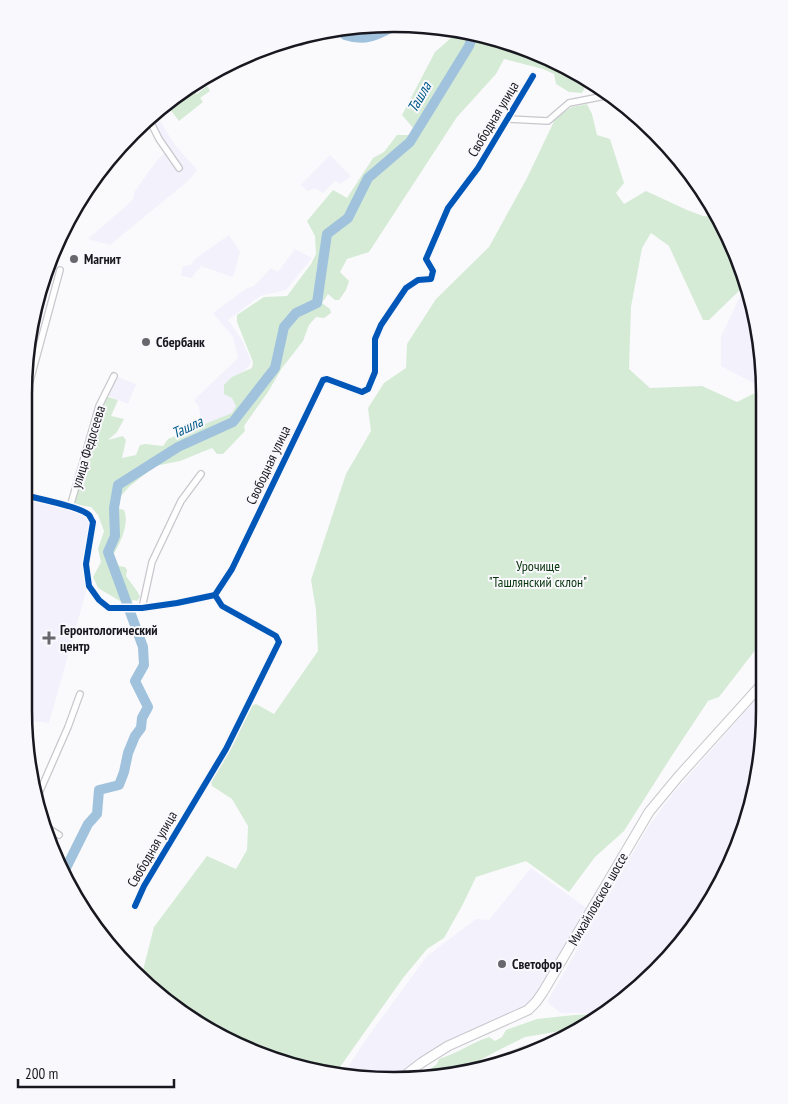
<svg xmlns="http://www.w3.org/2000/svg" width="788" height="1104" font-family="'PT Sans Narrow',sans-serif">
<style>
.built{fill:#f2f1fc}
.green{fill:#d5ebd6}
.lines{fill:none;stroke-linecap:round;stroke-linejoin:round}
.river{stroke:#a0c2dc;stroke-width:10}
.street-casing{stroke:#c7c7cc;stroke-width:8}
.secondary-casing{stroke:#c7c7cc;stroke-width:11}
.street{stroke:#fefeff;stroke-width:5.5}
.secondary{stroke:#fefeff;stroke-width:9}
.rail{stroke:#d9d9da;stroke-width:2}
.cycleway-casing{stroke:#f9f9fd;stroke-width:9}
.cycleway{stroke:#0057b8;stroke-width:6}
.poi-dot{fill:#68676d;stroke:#f9f9fd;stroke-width:2}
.labels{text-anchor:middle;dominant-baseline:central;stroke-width:4;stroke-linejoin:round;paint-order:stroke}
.street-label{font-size:14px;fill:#191820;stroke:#f9f9fd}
.poi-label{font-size:14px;font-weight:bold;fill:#191820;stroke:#f9f9fd;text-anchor:start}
.park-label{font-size:14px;fill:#063309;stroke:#f9f9fd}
.water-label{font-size:15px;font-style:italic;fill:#025b89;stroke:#f9f9fd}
.rim{fill:none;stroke:#191820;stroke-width:2.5}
</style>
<rect width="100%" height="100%" fill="#fafafc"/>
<!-- built -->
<g class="built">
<path d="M155 112 158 118 175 145 197 170 189 180 110 245 88 239 133 200 135 191 158 159 170 149 160 135 150 115Z"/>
<path d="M330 155 351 176 340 184 335 181 323 193 315 188 308 191 301 185Z"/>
<path d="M229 235 240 252 233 277 201 266 191 278 181 275 183 266 191 265 195 259Z"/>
<path d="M295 249 312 258 286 290 260 296 228 320 242 340 251 361 249 366 226 389 238 406 232 413 201 426 199 407 194 400 238 358 233 337 213 313 247 288 254 286 271 268 278 272Z"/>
<path d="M744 290 761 345V386L757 385 721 366V337L741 294Z"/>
<path d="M115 376 136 384 128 404 107 395Z"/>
<path d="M28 498 85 515 89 520 83 564 87 588 49 723 25 720 24 710Z"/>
<path d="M763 691V734L752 806 726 873 688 935 638 989 599 1013H561L547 1002 648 827 672 795Z"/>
<path d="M531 868 588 909 580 924 530 1005 445 1044 417 1060 396 1077 342 1076 367 1038 427 956 476 919 489 920Z"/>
</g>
<!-- green -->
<g class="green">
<path d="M459 31 490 36 558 62 588 82 582 93 569 92 556 84 554 74 543 69 504 59 496 74 457 117 369 252 347 259 340 272 349 281 346 290 339 300H335L328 294 322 303 330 309 331 313 324 318 316 317 309 325 303 341 282 368 268 392 244 426 245 431 223 454H217L212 448 180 461 155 466 130 486 118 499 117 508 124 510C130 523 120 544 113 555L119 566 125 567 127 570 126 576 137 591 140 597 137 601 134 600 125 604 98 588 93 577 101 562 98 549 104 531 98 515 91 507 73 504 105 396 118 400 111 416 124 419 117 432 108 440 123 436 126 440 122 458 136 455 140 445 145 444 163 446 168 439 232 413 236 406 232 398 224 394V385L232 377 252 368 253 362 237 322V315L264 297 287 296 311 264 316 254 315 236 307 221 333 190 347 198 373 158 384 152 397 135H419L402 115 435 52Z"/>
<path d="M207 86 210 91 200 98 203 102 179 121 166 104 190 87 197 94Z"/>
<path d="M587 104 592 114 597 135 610 139 624 183 616 193 624 204 646 191 687 210 703 216 717 217 726 231 743 287 709 320H703L669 246 651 233 642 248 631 307 629 369 650 388 702 386 737 402 761 390 763 640 719 697 708 701 671 757 624 831 595 857 569 892 526 861 476 877 462 906 444 938 427 949 403 978 335 1074 231 1042 150 989 141 978 154 927 207 856 236 869 247 850 248 826 232 799 212 786 211 781 230 750 251 706 256 704 274 714 318 651 316 610 311 580 346 474 371 431 368 408 384 383 406 368 407 344 436 299 489 247 527 178 556 117 572 107Z"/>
<path d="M597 1014 573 1029 525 1037 495 1052 457 1073 443 1077H420L437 1064 439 1059C456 1054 471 1043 489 1037L495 1041 502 1037 506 1030 537 1019 574 1015Z"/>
</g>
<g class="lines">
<!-- river -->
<g class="river">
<path d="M324 32H325"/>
<path d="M345 35C366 42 377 35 396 25"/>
<path d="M65 870 88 824 97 814 99 790 119 785 124 772 128 753 135 736 141 728 142 718 148 707 135 681 144 665 143 647 108 552 115 536 114 508 118 485 178 447 233 422 275 368 284 327 296 313 317 303 327 234 348 218 368 178 410 142 469 46 473 34"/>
</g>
<!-- street casing -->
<g class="street-casing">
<g id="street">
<path d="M334 32 337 29"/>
<path d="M298 38 301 42"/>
<path d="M148 117 159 139 179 168"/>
<path d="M507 119 548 121 569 103 610 95"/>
<path d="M30 381 60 270"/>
<path d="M28 496C40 499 81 507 89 515 91 518 91 519 93 522L86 564 89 586 99 600 109 608H142L177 603 215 595"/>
<path d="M70 507 99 406 114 376"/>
<path d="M142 608 152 562 181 501 201 474"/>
<path d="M36 800 68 727 80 694"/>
<path d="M46 827 59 835"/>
<path d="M135 906 144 886 226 749 279 642 276 636 222 606 215 595 232 569 323 380 327 379 362 392 368 389 375 372V339L381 325 406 288 418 280 431 279 433 271 426 259 448 208 478 168 533 76"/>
</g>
</g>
<!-- secondary casing -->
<g class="secondary-casing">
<path id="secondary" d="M403 1077 421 1063 448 1046 528 1010 536 1002 543 992 649 812 678 777 763 683"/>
</g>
<!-- street -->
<use href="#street" class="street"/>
<!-- secondary -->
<use href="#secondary" class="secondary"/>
<!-- rail -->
<path class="rail" d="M478 1067C506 1053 528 1043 559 1038"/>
<!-- cycleway casing -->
<g class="cycleway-casing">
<g id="cycleway">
<path d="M28 496C40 499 81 507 89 515 91 518 91 519 93 522L86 564 89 586 99 600 109 608H142L177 603 215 595"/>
<path d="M135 906 144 886 226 749 279 642 276 636 222 606 215 595 232 569 323 380 327 379 362 392 368 389 375 372V339L381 325 406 288 418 280 431 279 433 271 426 259 448 208 478 168 533 76"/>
</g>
</g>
<!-- cycleway -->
<use href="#cycleway" class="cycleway"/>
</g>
<!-- markers -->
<g class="poi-dot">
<circle cx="74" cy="259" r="5"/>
<circle cx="146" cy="342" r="5"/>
<path d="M46.5 630.5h5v5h5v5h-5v5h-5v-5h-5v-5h5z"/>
<circle cx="502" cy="964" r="5"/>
</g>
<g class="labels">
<!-- street labels -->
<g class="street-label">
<text transform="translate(493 119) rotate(-59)">Свободная улица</text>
<text transform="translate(88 447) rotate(-73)">улица Федосеева</text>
<text transform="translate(268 465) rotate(-65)">Свободная улица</text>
<text transform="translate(152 849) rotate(-60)">Свободная улица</text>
<text transform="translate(598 899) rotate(-60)">Михайловское шоссе</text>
</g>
<!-- poi labels -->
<g class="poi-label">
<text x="84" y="259">Магнит</text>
<text x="156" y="342">Сбербанк</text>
<text x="60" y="630">Геронтологический<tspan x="60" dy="16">центр</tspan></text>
<text x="512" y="964">Светофор</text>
</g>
<!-- park labels -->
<g class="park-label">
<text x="538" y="566">Урочище<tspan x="538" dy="16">"Ташлянский склон"</tspan></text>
</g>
<!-- water labels -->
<g class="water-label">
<text transform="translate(419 97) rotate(-60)">Ташла</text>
<text transform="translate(187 427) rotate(-25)">Ташла</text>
</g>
</g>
<!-- crop -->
<path d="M0 0H788V1104H0ZM394 32H394A362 362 0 0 1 756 394V710A362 362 0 0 1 394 1072H394A362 362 0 0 1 32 710V394A362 362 0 0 1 394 32Z" fill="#f9f9fd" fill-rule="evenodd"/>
<path class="rim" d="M394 32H394A362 362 0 0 1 756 394V710A362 362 0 0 1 394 1072H394A362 362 0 0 1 32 710V394A362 362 0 0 1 394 32Z"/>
<!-- scale -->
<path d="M18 1079v8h156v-8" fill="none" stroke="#191820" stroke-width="2.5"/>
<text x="25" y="1079" font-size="15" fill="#191820" stroke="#f9f9fd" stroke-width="4" paint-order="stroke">200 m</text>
</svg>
